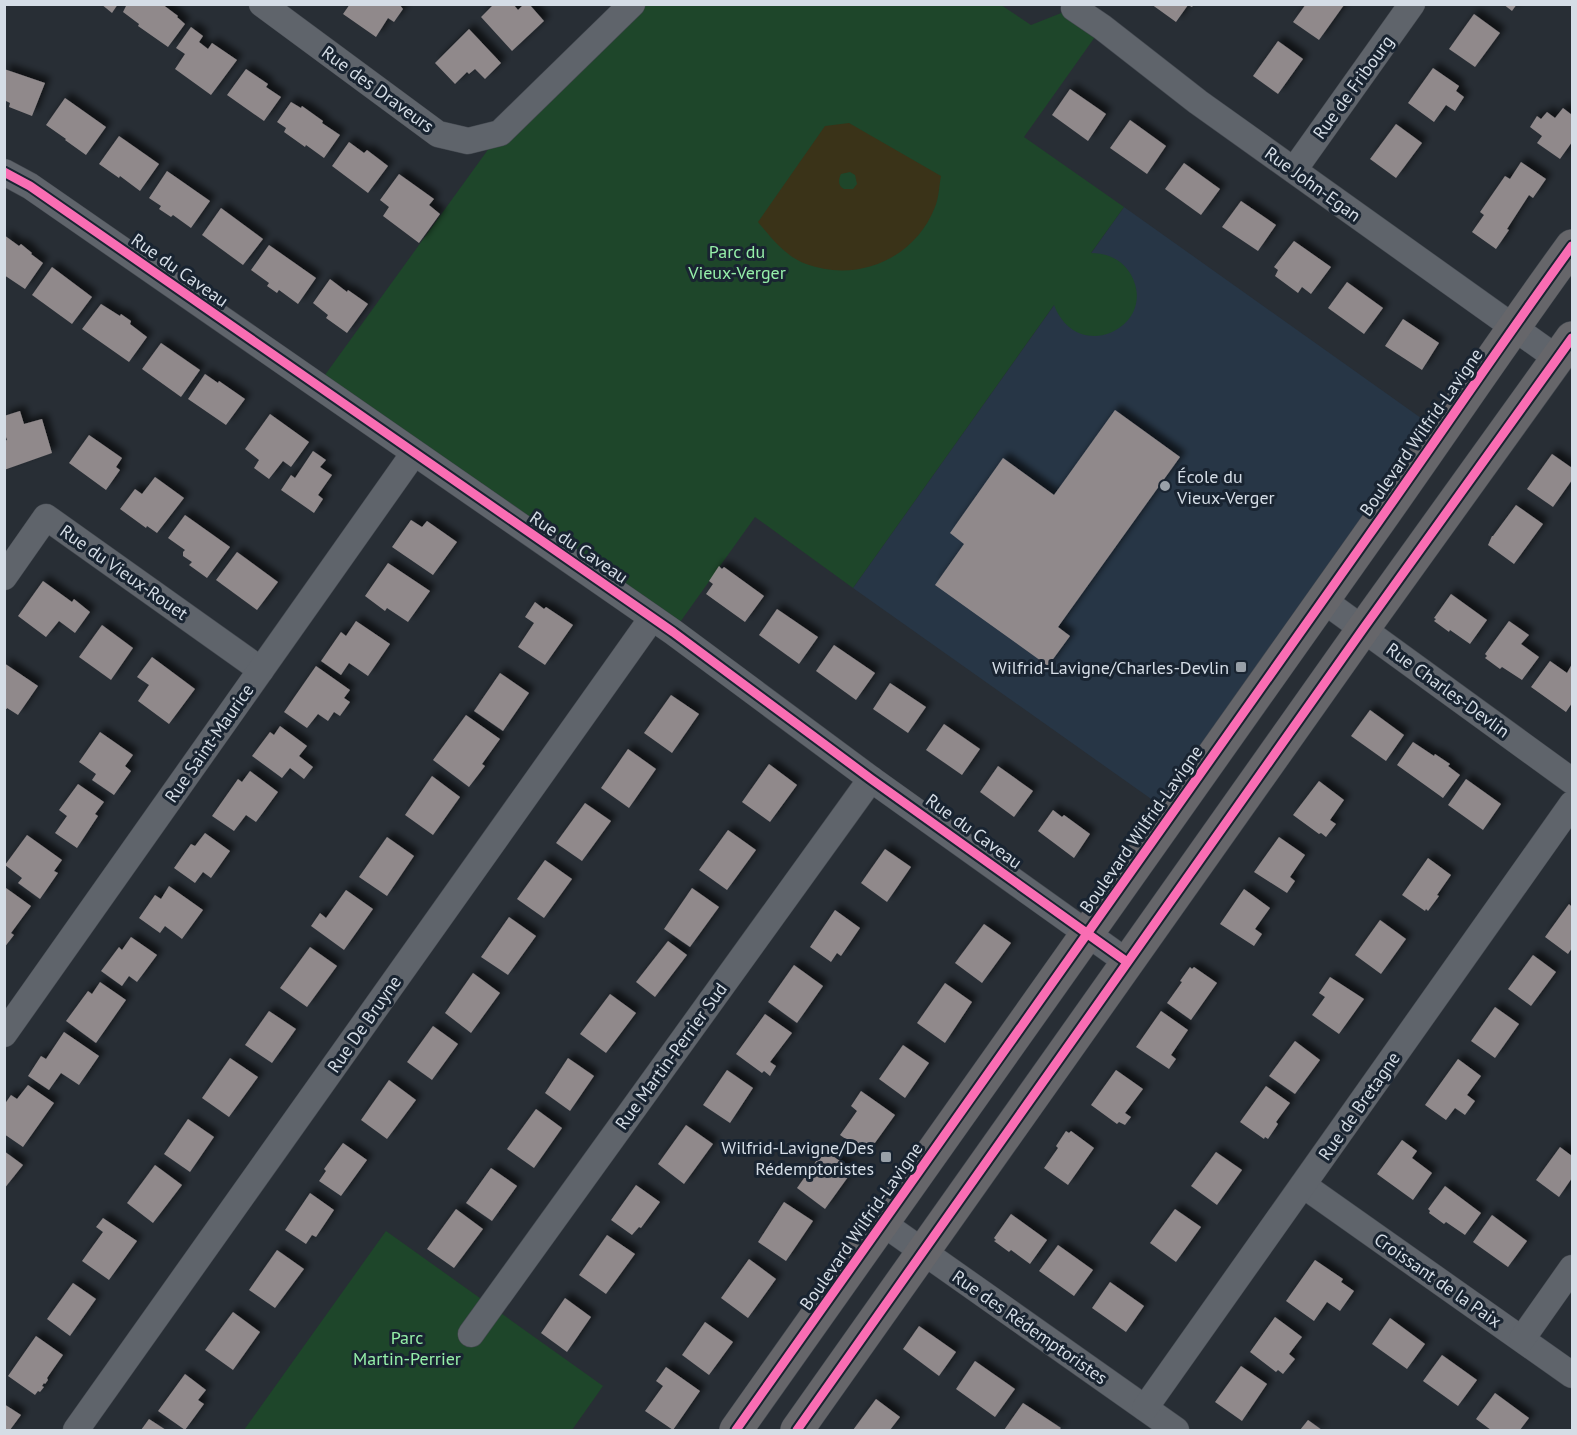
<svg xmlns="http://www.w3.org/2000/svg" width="1577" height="1435" font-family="'PT Sans',sans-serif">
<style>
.built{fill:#273646}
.green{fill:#1e462a}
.sand{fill:#3a3318;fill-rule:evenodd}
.building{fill:#90898b;filter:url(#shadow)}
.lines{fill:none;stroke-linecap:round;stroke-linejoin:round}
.street-casing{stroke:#454a51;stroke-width:27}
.secondary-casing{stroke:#454a51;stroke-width:34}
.street{stroke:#5f646b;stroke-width:26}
.secondary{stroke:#66666a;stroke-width:33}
.cycleway-casing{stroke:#192431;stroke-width:13}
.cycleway{stroke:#f96db3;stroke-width:9}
.poi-dot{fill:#98a0a8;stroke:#192431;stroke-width:2}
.labels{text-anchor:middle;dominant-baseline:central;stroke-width:6;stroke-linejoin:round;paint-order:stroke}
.street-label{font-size:18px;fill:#d5dde6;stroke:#192431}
.park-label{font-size:18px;fill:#95efa9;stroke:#192431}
.poi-label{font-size:18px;fill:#d5dde6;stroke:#192431;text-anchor:end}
</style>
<defs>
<filter id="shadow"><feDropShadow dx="5.5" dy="-5.5" stdDeviation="3" flood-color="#0009"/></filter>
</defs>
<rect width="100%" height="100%" fill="#282e35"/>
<!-- built -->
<path class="built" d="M1124 207 1442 433 1171 813 853 588Z"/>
<!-- green -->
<g class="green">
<path d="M632 5H1001L1031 25 1074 8 1102 27 1024 137 1124 207 1091 253C1107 253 1121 259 1130 273 1161 325 1078 367 1054 305L853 588 755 517 673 632 317 386 500 133Z"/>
<path d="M386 1231 603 1386 572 1430H244Z"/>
</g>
<!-- sand -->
<path class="sand" d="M849 123 941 176C939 186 939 198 935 207 915 259 857 283 806 264 785 256 772 239 758 222L825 126ZM850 172 855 175 857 184 853 189H844C838 186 838 180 841 174Z"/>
<!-- building -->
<g class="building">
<path d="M101 4H118L112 13Z"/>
<path d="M127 4H162L178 16 177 17 185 24 168 47 138 26 139 24 123 12Z"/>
<path d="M350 4H399L403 9 394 22 388 18 376 37 343 14Z"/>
<path d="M494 4H513L518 10 524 4H529L544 21 512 51 481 17Z"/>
<path d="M1151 4H1194L1192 7 1188 5 1176 22Z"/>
<path d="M1306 4H1343L1344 5 1319 40 1293 22Z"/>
<path d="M1503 4H1517L1512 11Z"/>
<path d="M1474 14 1500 33 1475 67 1449 49Z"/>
<path d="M191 27 203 36 199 42 208 49 212 43 237 60 211 95 175 69 185 54 176 48Z"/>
<path d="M469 29 501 63 485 79 475 69 469 74 467 72 455 84 435 63Z"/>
<path d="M1278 41 1303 59 1278 94 1253 76Z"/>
<path d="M1433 68 1459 86 1456 91 1464 97 1455 111 1446 105 1434 122 1408 103Z"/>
<path d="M4 69 45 83 32 116 9 107 10 103 4 100Z"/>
<path d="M246 69 268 84 266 87 281 97 264 121 227 95Z"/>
<path d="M1070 89 1106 114 1088 141 1052 115Z"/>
<path d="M65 98 106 127 86 155 65 140 66 139 46 125Z"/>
<path d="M291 102 301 108 302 106 323 121 322 123 340 135 324 158 306 145 305 147 284 132 286 128 277 122Z"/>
<path d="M1563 108 1572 115V142L1560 159 1537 143 1542 136 1530 127 1537 116 1541 119 1547 112 1555 118Z"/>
<path d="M1130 120 1166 146 1147 174 1110 148Z"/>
<path d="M1396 124 1422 143 1396 178 1370 159Z"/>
<path d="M119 136 159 164 140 191 120 176 119 178 99 164Z"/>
<path d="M349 142 364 153 367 150 388 166 368 193 332 166Z"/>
<path d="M1521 162 1546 179 1533 198 1529 195 1507 229 1509 230 1496 249 1472 232 1484 215 1480 212 1505 176 1510 179Z"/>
<path d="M1184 163 1220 189 1201 215 1165 189Z"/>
<path d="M167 171 210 201 191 228 173 215 171 217 159 209 161 206 149 198Z"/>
<path d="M399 174 434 199 429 205 440 214 419 243 383 216 389 207 380 200Z"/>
<path d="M1241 201 1276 225 1258 251 1222 227Z"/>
<path d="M221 208 263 239 243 265 202 235Z"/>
<path d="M4 235 19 246 21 244 32 253 31 254 43 263 25 289 4 275Z"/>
<path d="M1294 241 1331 267 1311 294 1302 287 1298 293 1275 276 1278 270 1274 267Z"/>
<path d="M269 245 316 278 298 304 279 290 277 293 267 286 269 283 251 270Z"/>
<path d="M52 267 92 297 72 324 32 295Z"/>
<path d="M330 279 347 292 348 290 368 304 347 333 326 318 328 315 313 303Z"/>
<path d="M1347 282 1383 308 1364 334 1328 308Z"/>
<path d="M101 304 120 316 121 314 131 321 130 324 147 337 129 362 82 329Z"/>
<path d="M1403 319 1439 343 1422 370 1385 346Z"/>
<path d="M161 343 200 370 181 397 142 369Z"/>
<path d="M205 374 218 383 219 381 245 399 226 425 188 399Z"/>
<path d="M1115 410 1180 457 1058 627 1070 636 1048 666 935 585 964 544 950 533 1003 458 1054 495Z"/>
<path d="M20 411 24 424 42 419 52 453 4 470V441L7 440 4 431V416Z"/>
<path d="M270 414 309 442 291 467 283 461 269 479 254 468 259 460 245 449Z"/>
<path d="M89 435 122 458 116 467 120 470 106 490 69 463Z"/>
<path d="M313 451 326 460 320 467 332 475 318 495 323 499 314 513 281 490 291 475 295 478Z"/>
<path d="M1552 454 1572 468V480L1553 507 1527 489Z"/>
<path d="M155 477 184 498 157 533 147 526 146 528 120 509 135 489 142 494Z"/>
<path d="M1516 505 1543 524 1514 564 1488 545 1492 536H1493Z"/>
<path d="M185 515 230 547 207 578 189 565 192 562 183 556V552L185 550 168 538Z"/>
<path d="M411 520 422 527 427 521 457 542 433 575 392 547Z"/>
<path d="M237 552 278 582 257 610 216 580Z"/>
<path d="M388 563 430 591 408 622 387 608 385 611 365 596Z"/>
<path d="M719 566 722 569 724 567 764 596 745 622 706 594 713 584 709 581Z"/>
<path d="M43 581 72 602 74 599 90 612 75 633 59 621 46 637 18 616Z"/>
<path d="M1451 594 1487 620 1470 644 1450 630 1449 632 1434 621 1436 619 1434 618Z"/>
<path d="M535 602 544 609 546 607 573 625 545 665 518 647 534 623 525 617Z"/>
<path d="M777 609 818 637 799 664 759 635Z"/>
<path d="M356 621 390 644 368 676 349 663 341 675 321 661 341 632 346 636Z"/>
<path d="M1509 621 1529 635 1521 644 1539 657 1522 680 1502 667 1500 669 1485 658 1487 656 1485 654Z"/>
<path d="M102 625 133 648 111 680 79 657Z"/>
<path d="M834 645 875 673 856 700 816 671Z"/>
<path d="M152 657 195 689 169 724 138 701 149 685 137 677Z"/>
<path d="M1550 661 1567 673 1572 664V703L1566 712 1531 687Z"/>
<path d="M4 663 38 686 18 715 7 708V709L4 708Z"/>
<path d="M316 666 350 690 344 698 350 702 340 716 334 712 328 721 318 714 307 728 284 712Z"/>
<path d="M500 673 529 693 503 731 474 711Z"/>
<path d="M890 683 926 707 908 733 873 709Z"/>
<path d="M671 695 699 714 672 753 644 733Z"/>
<path d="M1370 710 1404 735 1386 761 1351 736Z"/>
<path d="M466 715 500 739 482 764 485 766 469 787 433 760Z"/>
<path d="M944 724 980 749 962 775 926 750Z"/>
<path d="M280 726 307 746 299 756 313 767 304 779 290 768 282 778 252 756 270 732 274 735Z"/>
<path d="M100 732 133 755 125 766 131 771 114 795 92 780 96 774 79 762Z"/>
<path d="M1413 742 1434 756 1435 754 1450 764 1448 766 1460 775 1443 798 1397 765Z"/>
<path d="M628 749 656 769 629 808 601 788Z"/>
<path d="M769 764 797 785 770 822 742 802Z"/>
<path d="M998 766 1033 791 1014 817 980 792Z"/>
<path d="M250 771 278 792 256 822 246 815 234 831 212 816 238 779 242 782Z"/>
<path d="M432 776 460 797 433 835 405 815Z"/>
<path d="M1466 779 1501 804 1483 830 1448 805Z"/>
<path d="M1319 781 1344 800 1330 820 1336 824 1326 837 1321 833 1319 834 1293 815Z"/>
<path d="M78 784 104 802 95 814 98 816 77 848 55 833 67 816 59 810Z"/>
<path d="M585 803 611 821 582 861 556 843Z"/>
<path d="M1053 810 1062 817 1064 815 1090 834 1074 858 1038 831Z"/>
<path d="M728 830 756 850 727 890 699 870Z"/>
<path d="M205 833 230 851 211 878 203 872 195 883 174 868 191 844 195 846Z"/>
<path d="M27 835 62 860 54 871 58 873 40 899 18 883 22 878 5 865Z"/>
<path d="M387 837 414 856 387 896 359 877Z"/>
<path d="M1279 837 1305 855 1290 877 1295 881 1287 893 1254 872Z"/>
<path d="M885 849 911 867 887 902 861 883Z"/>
<path d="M1428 858 1451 875 1437 895 1439 896 1428 911 1426 909 1425 911 1402 895Z"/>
<path d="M545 860 572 879 544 918 517 899Z"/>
<path d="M169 886 203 910 182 939 165 926 160 933 139 918 155 895 161 899Z"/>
<path d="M6 888 31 906 11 933 14 935 4 948V890Z"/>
<path d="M692 888 719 907 690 947 664 929Z"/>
<path d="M1244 889 1270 908 1255 929 1262 934 1254 946 1220 924Z"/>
<path d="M346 890 373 909 344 950 311 926 320 913 326 918Z"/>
<path d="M1569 904 1572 907V948L1568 954 1545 937Z"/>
<path d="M835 910 860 928 841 956 837 953 831 962 810 947Z"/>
<path d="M509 917 536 936 508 975 481 957Z"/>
<path d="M1380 920 1406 939 1381 974 1355 955Z"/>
<path d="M984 924 1011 943 982 983 955 963Z"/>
<path d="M131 937 157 955 137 982 129 976 122 986 101 971 119 947 122 950Z"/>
<path d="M668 941 687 955 655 997 636 982Z"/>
<path d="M310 947 337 966 307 1007 280 988Z"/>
<path d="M1533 955 1556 972 1531 1006 1508 989Z"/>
<path d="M794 965 823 986 797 1023 768 1002Z"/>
<path d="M1190 967 1192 969 1194 967 1217 983 1191 1020 1167 1003 1182 982 1180 981Z"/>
<path d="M473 973 500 993 471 1033 445 1013Z"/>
<path d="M1330 977 1364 999 1339 1034 1312 1015 1325 997 1319 993Z"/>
<path d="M100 982 126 1000 96 1043 66 1021 88 991 92 994Z"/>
<path d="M945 983 972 1002 945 1043 917 1023Z"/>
<path d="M610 994 636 1013 606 1053 580 1034Z"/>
<path d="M1495 1007 1519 1024 1495 1058 1471 1041Z"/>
<path d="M269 1011 296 1029 272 1063 245 1045Z"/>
<path d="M1161 1011 1188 1030 1171 1055 1176 1059 1169 1069 1136 1047Z"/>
<path d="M765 1014 792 1033 770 1062 776 1066 770 1076 764 1071 762 1073 736 1054Z"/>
<path d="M433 1026 458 1044 432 1080 407 1062Z"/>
<path d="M64 1032 99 1056 79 1085 61 1073 49 1090 28 1076 41 1056 46 1059Z"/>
<path d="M1295 1041 1320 1060 1295 1094 1269 1076Z"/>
<path d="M903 1045 929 1063 905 1098 879 1079Z"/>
<path d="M230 1058 258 1077 229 1117 202 1098Z"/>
<path d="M568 1058 594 1076 570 1111 545 1093Z"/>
<path d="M1458 1059 1481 1076 1467 1095 1475 1101 1465 1115 1455 1108 1446 1120 1425 1105Z"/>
<path d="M727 1070 753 1088 730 1123 703 1105Z"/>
<path d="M1116 1070 1143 1089 1125 1113 1131 1117 1125 1125 1119 1122 1117 1124 1091 1105Z"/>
<path d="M389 1080 416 1100 387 1139 361 1120Z"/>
<path d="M28 1085 54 1103 23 1147 4 1134V1105L11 1095 17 1099Z"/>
<path d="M1266 1086 1290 1103 1276 1122 1278 1124 1268 1139 1265 1137 1264 1139 1240 1122Z"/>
<path d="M861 1091 895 1115 867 1154 840 1135 857 1111 851 1106Z"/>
<path d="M536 1109 562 1128 534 1168 507 1149Z"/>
<path d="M188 1119 214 1137 190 1172 164 1154Z"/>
<path d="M686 1125 713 1144 684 1184 658 1164Z"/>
<path d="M1066 1131 1069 1133 1071 1131 1094 1148 1068 1185 1044 1168 1058 1148 1056 1146Z"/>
<path d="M1402 1140 1417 1151 1412 1158 1432 1173 1413 1200 1377 1174Z"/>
<path d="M343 1143 367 1160 341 1196 319 1181 326 1171 324 1169Z"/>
<path d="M1560 1147 1572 1156V1178L1559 1197 1536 1180Z"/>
<path d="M824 1150 853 1170 825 1209 797 1188Z"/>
<path d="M4 1151 23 1165 4 1189Z"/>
<path d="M1216 1152 1242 1170 1217 1205 1191 1186Z"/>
<path d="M155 1165 182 1185 153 1223 127 1203Z"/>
<path d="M491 1168 517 1186 492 1221 466 1203Z"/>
<path d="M636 1185 660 1202 641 1228 639 1227 632 1235 611 1220Z"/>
<path d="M1445 1186 1481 1213 1465 1235 1446 1222 1444 1224 1429 1213 1430 1211 1428 1209Z"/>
<path d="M310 1193 334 1210 316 1237 312 1235 306 1244 285 1230Z"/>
<path d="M784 1202 813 1221 786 1261 758 1242Z"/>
<path d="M456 1209 483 1229 454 1268 427 1249Z"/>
<path d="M1175 1209 1201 1227 1176 1262 1150 1243Z"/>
<path d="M1011 1214 1047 1240 1030 1264 1011 1250 1009 1252 994 1241 996 1240 994 1238Z"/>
<path d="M1492 1215 1527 1241 1508 1267 1473 1242Z"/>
<path d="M103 1218 137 1241 109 1280 82 1261 103 1232 96 1227Z"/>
<path d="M607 1235 635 1254 606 1294 579 1275Z"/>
<path d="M1058 1245 1093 1270 1074 1296 1039 1271Z"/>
<path d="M277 1250 304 1269 275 1308 249 1290Z"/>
<path d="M749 1259 776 1279 748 1318 721 1298Z"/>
<path d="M1315 1260 1343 1279 1341 1282 1354 1291 1340 1311 1327 1302 1314 1321 1286 1301Z"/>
<path d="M1110 1282 1144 1306 1126 1332 1092 1308Z"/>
<path d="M73 1283 96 1299 70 1336 47 1319Z"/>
<path d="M565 1298 591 1317 567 1352 541 1333Z"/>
<path d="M233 1312 260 1332 233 1370 205 1350Z"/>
<path d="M1275 1317 1302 1337 1289 1354 1295 1359 1283 1374 1278 1370 1276 1372 1250 1352Z"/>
<path d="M1390 1318 1425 1344 1407 1369 1372 1344Z"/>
<path d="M705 1322 733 1342 709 1375 682 1355Z"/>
<path d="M919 1326 956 1352 939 1376 903 1349Z"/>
<path d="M36 1336 63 1355 47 1378 48 1380 45 1384 44 1383 42 1386 44 1387 40 1392 38 1391 35 1395 8 1376Z"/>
<path d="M1442 1355 1477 1380 1458 1406 1423 1381Z"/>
<path d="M975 1361 1015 1389 995 1417 956 1389Z"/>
<path d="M1241 1366 1267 1384 1242 1421 1215 1402Z"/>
<path d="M666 1367 700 1391 673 1430 645 1411 663 1386 656 1381Z"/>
<path d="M185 1374 206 1390 198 1400 204 1404 185 1430 158 1411Z"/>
<path d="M1495 1393 1529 1418 1520 1430H1491L1476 1419Z"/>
<path d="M876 1399 900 1417 890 1430H853Z"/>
<path d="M1023 1403 1061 1428 1059 1430H1004Z"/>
<path d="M4 1404 21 1415 10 1430H4Z"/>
<path d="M149 1419 166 1430H141Z"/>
<path d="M1308 1420 1322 1430H1300Z"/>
</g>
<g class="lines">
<!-- street casing -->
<g class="street-casing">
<g id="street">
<path d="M262 4 438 134 468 141 500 133 632 4"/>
<path d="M1076 4 1074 8 1102 27 1198 102 1558 359"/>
<path d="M1294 170 1412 4"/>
<path d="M4 172 30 186 673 632 871 779 1127 962"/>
<path d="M4 577 46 517 261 670"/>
<path d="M1323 600 1572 781"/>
<path d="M4 1034 414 453"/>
<path d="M1303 1185 1572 1375"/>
<path d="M884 1224 1176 1430"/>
<path d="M471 1334 871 779"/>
<path d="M1522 1339 1572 1268"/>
<path d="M1145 1408 1572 804"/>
<path d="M76 1430 652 618"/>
</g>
</g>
<!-- secondary casing -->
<g class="secondary-casing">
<g id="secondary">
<path d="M736 1430C948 1134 1156 835 1367 538 1436 441 1502 342 1572 246"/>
<path d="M797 1430 1363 629 1572 338"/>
</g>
</g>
<!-- street -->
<use href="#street" class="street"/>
<!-- secondary -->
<use href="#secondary" class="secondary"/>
<!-- cycleway casing -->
<g class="cycleway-casing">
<g id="cycleway">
<path d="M4 172 30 186 673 632 871 779 1127 962"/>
<path d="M736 1430C948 1134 1156 835 1367 538 1436 441 1502 342 1572 246"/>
<path d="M797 1430 1363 629 1572 338"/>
</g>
</g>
<!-- cycleway -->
<use href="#cycleway" class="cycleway"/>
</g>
<!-- markers -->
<g class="poi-dot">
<circle cx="1165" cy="486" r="6"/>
<rect x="1235" y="661" width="12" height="12" rx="3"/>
<rect x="880" y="1151" width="12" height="12" rx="3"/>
</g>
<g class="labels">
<!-- street labels -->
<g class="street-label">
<text transform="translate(1353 87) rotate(-54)">Rue de Fribourg</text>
<text transform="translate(378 89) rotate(36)">Rue des Draveurs</text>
<text transform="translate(1313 184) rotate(36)">Rue John-Egan</text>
<text transform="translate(180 270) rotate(35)">Rue du Caveau</text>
<text transform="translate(1421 432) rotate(-55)">Boulevard Wilfrid-Lavigne</text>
<text transform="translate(579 547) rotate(34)">Rue du Caveau</text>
<text transform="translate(124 572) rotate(35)">Rue du Vieux-Rouet</text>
<text transform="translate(1448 690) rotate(36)">Rue Charles-Devlin</text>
<text transform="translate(209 743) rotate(-55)">Rue Saint-Maurice</text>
<text transform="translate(1141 829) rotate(-55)">Boulevard Wilfrid-Lavigne</text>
<text transform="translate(974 831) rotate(36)">Rue du Caveau</text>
<text transform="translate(364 1024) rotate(-55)">Rue De Bruyne</text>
<text transform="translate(671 1056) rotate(-54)">Rue Martin-Perrier Sud</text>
<text transform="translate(1359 1106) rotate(-55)">Rue de Bretagne</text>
<text transform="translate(861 1226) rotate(-55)">Boulevard Wilfrid-Lavigne</text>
<text transform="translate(1438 1280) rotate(35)">Croissant de la Paix</text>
<text transform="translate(1030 1327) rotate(35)">Rue des Rédemptoristes</text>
</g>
<!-- park labels -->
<g class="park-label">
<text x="737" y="251">Parc du<tspan x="737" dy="21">Vieux-Verger</tspan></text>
<text x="407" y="1337">Parc<tspan x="407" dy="21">Martin-Perrier</tspan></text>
</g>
<!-- poi labels -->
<g class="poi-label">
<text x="1177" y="476" text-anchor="start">École du<tspan x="1177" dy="21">Vieux-Verger</tspan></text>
<text x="1229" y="667">Wilfrid-Lavigne/Charles-Devlin</text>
<text x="874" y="1147">Wilfrid-Lavigne/Des<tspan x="874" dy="21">Rédemptoristes</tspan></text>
</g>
</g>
<!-- border -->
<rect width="1577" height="1435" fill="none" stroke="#d5dde6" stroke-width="12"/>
</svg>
